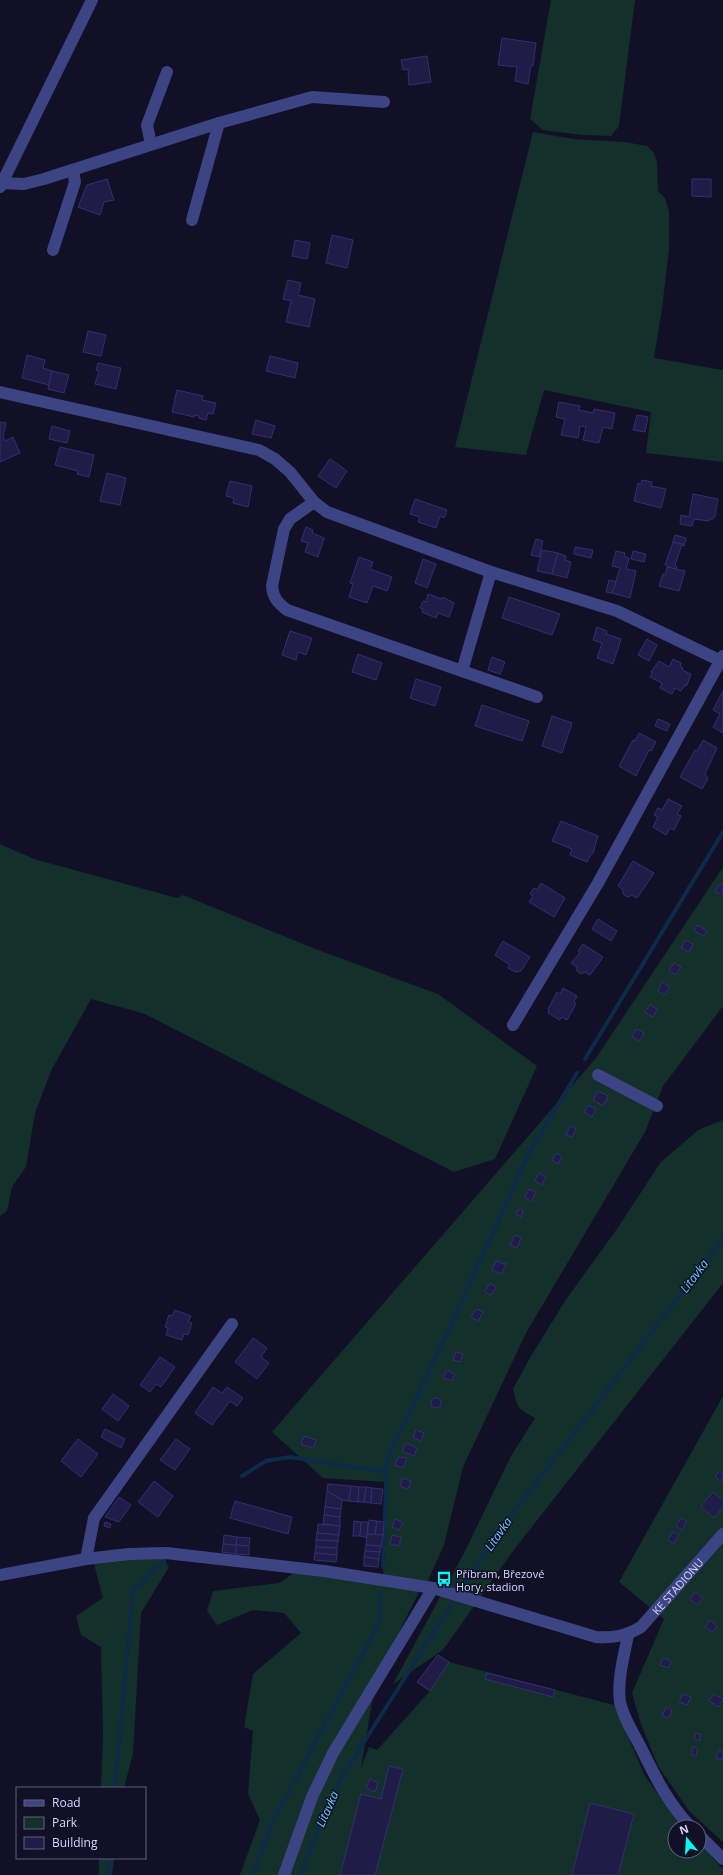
<svg xmlns="http://www.w3.org/2000/svg" width="723" height="1875" font-family="'Open Sans',sans-serif">
<style>
.green{fill:#13302b}
.lines{fill:none;stroke-linecap:round;stroke-linejoin:round}
.stream{stroke:#0d2b48;stroke-width:4}
.building{fill:#1f1c47;stroke:#332f73}
.minor{stroke:#3c4484;stroke-width:12}
.labels{text-anchor:middle;dominant-baseline:central;stroke-width:3;stroke-linejoin:round;paint-order:stroke}
.poi-label{font-size:11px;fill:#d6d8fe;stroke:#111027;text-anchor:start}
.street-label{font-size:11px;fill:#d6d8fe;stroke:#111027}
.water-label{font-size:12px;font-style:italic;fill:#67ccfc;stroke:#111027}
</style>
<rect width="100%" height="100%" fill="#111027"/>
<!-- green -->
<g class="green">
<path d="M551 0H635L619 126 611 136 583 135 543 130 530 119Z"/>
<path d="M533 132 573 139 625 142 647 146 654 153 657 162 658 191 665 198 669 211V249L662 309 654 358 723 370V462L646 453 651 412 544 390 526 455 455 447Z"/>
<path d="M0 844 34 859 177 898 183 895 318 950 438 994 537 1066 495 1159 454 1172 145 1014 91 999 52 1069 35 1113 26 1167 12 1187 7 1211 0 1216Z"/>
<path d="M723 867V1006L663 1086 645 1132 526 1333 463 1467 444 1545 427 1583 383 1577 386 1482 323 1478 272 1432 596 1058Z"/>
<path d="M723 1120V1283L513 1551 443 1650 393 1684 465 1551 511 1456 535 1418C518 1408 518 1410 513 1389L531 1356 565 1301 619 1226 660 1163 698 1130Z"/>
<path d="M723 1396V1842L689 1811 658 1766 641 1724 632 1693 664 1619 619 1582Z"/>
<path d="M156 1547 169 1567 141 1613 133 1754 124 1788H101L103 1734 101 1647 81 1635 76 1616 103 1598 94 1564 107 1550Z"/>
<path d="M300 1569 422 1586 376 1678 361 1768 369 1747 377 1750 430 1691 417 1682 438 1655 449 1662 614 1705 645 1776 675 1818 684 1827H675V1851H699V1843L723 1869V1875H240L260 1820 248 1794 253 1731 244 1727 253 1674 301 1633 284 1613 253 1610 217 1625 207 1611 213 1591 279 1583Z"/>
<path d="M99 1858H114L112 1875H99Z"/>
</g>
<g class="lines">
<!-- stream -->
<g class="stream">
<path d="M585 1059 723 832"/>
<path d="M242 1476 266 1461 290 1457 386 1472"/>
<path d="M383 1567 387 1459 446 1336 529 1153 577 1073"/>
<path d="M115 1788 133 1591 164 1561"/>
<path d="M108 1875 109 1858"/>
<path d="M253 1875 272 1823 379 1623 380 1592"/>
<path d="M301 1875 326 1808 341 1778 496 1535 723 1239"/>
</g>
</g>
<!-- building -->
<g class="building">
<path d="M502 38 536 43 533 66 531 65 528 84 515 81 517 67 498 65Z"/>
<path d="M427 56 431 82 409 85 408 69 403 70 401 60Z"/>
<path d="M107 179 114 200 104 202 100 215 78 207 87 185Z"/>
<path d="M692 179H711V197L692 196Z"/>
<path d="M332 235 353 240 347 268 326 263Z"/>
<path d="M295 240 310 243 307 259 292 256Z"/>
<path d="M288 280 301 283 298 295 315 299 309 327 286 322 291 301 283 299Z"/>
<path d="M88 331 106 335 101 356 83 352Z"/>
<path d="M27 355 45 360 43 368 52 371 49 385 22 378Z"/>
<path d="M270 356 298 363 295 378 266 371Z"/>
<path d="M98 363 121 368 116 389 95 384 99 371 96 370Z"/>
<path d="M52 371 69 375 64 393 48 389Z"/>
<path d="M177 390 203 396 202 400 216 403 213 414 208 413 206 420 199 418V416L194 415V417L172 412Z"/>
<path d="M559 402 580 406 579 410 593 413 594 409 615 413 612 429 603 427 599 443 583 440 586 427 580 426 578 438 561 435 565 419 556 417Z"/>
<path d="M637 415 648 417 645 432 633 430Z"/>
<path d="M256 420 275 426 271 438 252 434Z"/>
<path d="M0 422 6 423 3 436 5 441 13 437 20 453 0 462Z"/>
<path d="M52 426 70 431 67 443 49 439Z"/>
<path d="M60 447 94 455 89 477 77 474 78 471 55 465Z"/>
<path d="M330 459 347 471 336 488 318 476Z"/>
<path d="M107 473 126 478 120 505 100 501Z"/>
<path d="M642 480 652 482 651 486 666 489 661 508 634 501 638 483 641 484Z"/>
<path d="M230 481 252 486 248 507 233 503 234 498 226 496Z"/>
<path d="M693 494 718 499 715 516 713 519H709V521L694 519 692 526 680 524 681 515 689 517Z"/>
<path d="M415 499 447 510 444 518 440 516 436 528 418 522 420 517 410 514Z"/>
<path d="M306 527 313 530 312 533 324 538 318 557 305 552 308 543 301 541Z"/>
<path d="M675 535 686 538 684 546 673 542Z"/>
<path d="M536 539 543 541 539 557 531 555Z"/>
<path d="M673 542 682 544 675 565 677 567 676 570 665 565Z"/>
<path d="M575 547 593 550 591 558 574 554Z"/>
<path d="M542 550 558 553 552 574 537 571Z"/>
<path d="M616 551 625 553 624 556 629 558 626 569 636 571 630 598 612 593 620 568 612 566Z"/>
<path d="M633 551 646 554 644 562 631 559Z"/>
<path d="M558 553 566 556 565 560 571 562 567 578 552 574Z"/>
<path d="M359 557 373 562 370 569 392 577 387 591 373 586 367 603 349 597 353 584 350 583Z"/>
<path d="M423 559 436 564 427 588 415 583Z"/>
<path d="M667 567 685 571 679 591 659 586 663 574 665 575Z"/>
<path d="M609 580 616 582 612 593 606 592Z"/>
<path d="M428 594 442 599 443 597 454 603 449 617 438 613 436 618 422 612 423 609 420 608 423 601 426 602Z"/>
<path d="M509 597 560 614 552 635 502 618Z"/>
<path d="M597 627 607 631 606 634 621 639 613 664 597 658 602 643 593 640Z"/>
<path d="M290 631 312 638 306 655 298 652 296 660 282 655Z"/>
<path d="M647 639 657 645 649 661 638 655Z"/>
<path d="M358 654 382 663 376 680 352 672Z"/>
<path d="M492 657 505 662 500 674 488 670Z"/>
<path d="M673 659 681 663 680 666 683 668 682 670 691 674 687 685 684 686 681 691 675 688 672 694 660 688 662 683 650 677 653 672H651L659 661 669 667Z"/>
<path d="M416 679 441 687 435 706 410 698Z"/>
<path d="M723 691V733L713 727 720 714 713 710Z"/>
<path d="M482 705 529 721 522 741 475 726Z"/>
<path d="M552 716 572 723 562 753 542 746Z"/>
<path d="M658 719 670 724 667 731 655 726Z"/>
<path d="M639 733 656 742 651 751 649 750 636 776 619 766 633 740 635 741Z"/>
<path d="M703 740 717 748 705 774 708 778 702 789 680 777 695 750 697 751Z"/>
<path d="M668 799 682 806 677 814 681 816 674 830 670 828 666 835 653 827 658 817 654 815 658 808 662 810Z"/>
<path d="M561 821 598 836 593 853 591 854 587 862 570 855 572 849 552 841Z"/>
<path d="M633 861 654 873 637 898 632 895 628 897 623 894V890L618 886Z"/>
<path d="M541 883 565 898 554 917 529 902 533 896 530 894 534 888 537 890Z"/>
<path d="M721 883 723 885 722 895 715 891Z"/>
<path d="M598 919 617 931 611 941 592 929Z"/>
<path d="M697 925 707 931 704 936 694 931Z"/>
<path d="M685 940 693 944 689 952 681 948Z"/>
<path d="M503 941 530 957 521 971 515 972 508 968 510 965 495 955Z"/>
<path d="M583 944 603 957 590 975 585 972 581 974 577 971V967L571 963 580 953 578 951Z"/>
<path d="M674 963 681 967 676 975 669 971Z"/>
<path d="M662 982 670 987 665 995 658 991Z"/>
<path d="M563 988 577 996 574 1002 576 1004 567 1020 562 1017 560 1020 548 1013 549 1010 548 1009 557 992 560 994Z"/>
<path d="M650 1005 657 1009 653 1017 645 1012Z"/>
<path d="M636 1029 644 1033 640 1041 632 1037Z"/>
<path d="M598 1091 608 1096 607 1098 608 1099 607 1101 606 1100 603 1106 593 1100Z"/>
<path d="M588 1105 596 1109 592 1117 584 1112Z"/>
<path d="M570 1126 576 1129 572 1137 566 1135Z"/>
<path d="M556 1153 562 1156 558 1164 552 1160Z"/>
<path d="M539 1173 546 1177 542 1185 535 1181Z"/>
<path d="M529 1189 536 1192 531 1201 525 1197Z"/>
<path d="M519 1209 523 1211 521 1217 516 1214Z"/>
<path d="M515 1235 521 1238 517 1248 510 1245Z"/>
<path d="M496 1261 504 1264 506 1263 502 1274 492 1270Z"/>
<path d="M490 1283 496 1287 491 1295 485 1292Z"/>
<path d="M476 1309 483 1312 478 1321 471 1317Z"/>
<path d="M175 1310 191 1316 188 1322 192 1323 188 1335 184 1334 182 1340 166 1335 168 1328 165 1327 169 1315 172 1316Z"/>
<path d="M253 1338 267 1348 261 1357 269 1363 257 1379 235 1362Z"/>
<path d="M456 1352 463 1354 460 1362 453 1360Z"/>
<path d="M160 1357 175 1367 161 1387 156 1384 150 1392 140 1385Z"/>
<path d="M447 1370 455 1374 452 1381 443 1378Z"/>
<path d="M213 1387 222 1393 227 1387 243 1398 237 1406 230 1401 212 1425 195 1413Z"/>
<path d="M113 1394 129 1406 118 1421 102 1409Z"/>
<circle cx="436" cy="1403" r="5"/>
<path d="M105 1429 125 1439 121 1448 101 1437Z"/>
<path d="M416 1430 424 1433 421 1441 413 1437Z"/>
<path d="M304 1436 316 1440 313 1448 301 1444Z"/>
<path d="M78 1439 98 1454 81 1477 61 1461Z"/>
<path d="M176 1439 190 1449 175 1470 160 1460Z"/>
<path d="M406 1443 417 1448 414 1456 402 1451Z"/>
<path d="M398 1457 407 1458 403 1468 395 1465Z"/>
<path d="M720 1471 723 1475 722 1483 715 1476Z"/>
<path d="M403 1478 411 1481 408 1489 400 1486Z"/>
<path d="M154 1481 173 1496 158 1517 138 1502Z"/>
<path d="M328 1484 351 1486 349 1501 342 1500 327 1491Z"/>
<path d="M351 1486 359 1487 358 1502 349 1501Z"/>
<path d="M359 1487H366L364 1502H358Z"/>
<path d="M366 1487 372 1488 371 1503 364 1502Z"/>
<path d="M372 1488 383 1489 381 1504 371 1503Z"/>
<path d="M327 1491 342 1500 341 1509 325 1507Z"/>
<path d="M713 1492 723 1501V1507L714 1518 701 1506Z"/>
<path d="M119 1497 131 1505 119 1522 105 1517Z"/>
<path d="M235 1501 292 1517 288 1534 230 1518Z"/>
<path d="M325 1507 341 1509 340 1517 324 1515Z"/>
<path d="M324 1515 340 1517V1526L323 1524Z"/>
<path d="M681 1518 687 1521 682 1530 676 1526Z"/>
<path d="M395 1519 403 1523 399 1530 392 1527Z"/>
<path d="M369 1520 377 1521 375 1535 367 1534Z"/>
<path d="M354 1521 361 1522 360 1536H353Z"/>
<path d="M377 1521 384 1522 383 1535H375Z"/>
<path d="M105 1522 111 1524 110 1528 104 1526Z"/>
<path d="M361 1522H368L367 1538 360 1536Z"/>
<path d="M318 1524 340 1526 339 1535 317 1533Z"/>
<path d="M673 1532 679 1535 674 1544 668 1540Z"/>
<path d="M317 1533 339 1535 338 1541 316 1540Z"/>
<path d="M367 1534 383 1535 381 1546 366 1545Z"/>
<path d="M224 1535 237 1537 236 1545 223 1544Z"/>
<path d="M392 1535 401 1537 399 1546 390 1544Z"/>
<path d="M237 1537 250 1538 249 1546 236 1545Z"/>
<path d="M316 1540 338 1541 337 1548 316 1547Z"/>
<path d="M223 1544 236 1545V1554L222 1552Z"/>
<path d="M236 1545 249 1546V1555L236 1554Z"/>
<path d="M366 1545 381 1546 380 1552 365 1551Z"/>
<path d="M316 1547 337 1548V1555L315 1553Z"/>
<path d="M365 1551 380 1552 379 1559 364 1557Z"/>
<path d="M315 1553 337 1555 336 1562 314 1560Z"/>
<path d="M364 1557 379 1559 378 1567 364 1566Z"/>
<path d="M695 1592 703 1598 697 1605 690 1599Z"/>
<path d="M710 1620 717 1626 712 1632 705 1627Z"/>
<path d="M438 1655 449 1662 430 1691 417 1682Z"/>
<path d="M663 1658 671 1661 669 1668 660 1665Z"/>
<path d="M487 1673 555 1690 553 1697 485 1679Z"/>
<path d="M683 1694 691 1697 687 1705 679 1702Z"/>
<path d="M714 1694 723 1699 719 1707 709 1701Z"/>
<path d="M666 1707 672 1710 669 1718 662 1716Z"/>
<path d="M696 1733 701 1735 699 1741 694 1739Z"/>
<path d="M693 1747 698 1748 696 1756 691 1754Z"/>
<path d="M719 1750 723 1752 722 1760 716 1758Z"/>
<path d="M389 1766 403 1769 375 1875H340L361 1794 381 1799Z"/>
<path d="M370 1779 378 1783 375 1792 366 1788Z"/>
<path d="M590 1803 634 1814 618 1875H572Z"/>
</g>
<g class="lines">
<!-- minor -->
<g class="minor">
<path d="M151 144 147 125 167 72"/>
<path d="M0 183 24 184 44 179 219 123 312 97 384 102"/>
<path d="M0 187 92 0"/>
<path d="M192 220 219 123"/>
<path d="M53 250 75 182 73 170"/>
<path d="M0 392 259 450 275 459 290 472 314 502 327 512 491 572 617 611 721 661"/>
<path d="M314 502 290 519 284 529 272 586C273 598 278 603 287 610L462 671 491 572"/>
<path d="M462 671 537 697"/>
<path d="M513 1025 598 883 723 656"/>
<path d="M598 1075 657 1106"/>
<path d="M86 1559 94 1518 232 1324"/>
<path id="s1" d="M0 1575 86 1559 129 1554 166 1553 324 1571 433 1588 596 1637C614 1638 626 1636 641 1627L723 1534"/>
<path d="M628 1635C624 1656 617 1680 620 1702 623 1717 632 1731 639 1744 654 1774 667 1803 691 1827"/>
<path d="M699 1835 723 1859"/>
<path d="M284 1875 312 1797 333 1753 433 1588"/>
</g>
</g>
<!-- icons -->
<defs>
<g id="bus-bare" transform="scale(1.2)"><path d="M-5-6H5V4H4V6H2V4H-2V6H-4V4H-5ZM-3.5-4V0h7V-4ZM-3.5 1.2v1.5H-2V1.2ZM2 1.2v1.5H3.5V1.2Z" fill="#07faef" stroke="#111027" stroke-width="2.5" paint-order="stroke"/></g>
</defs>
<g fill-rule="evenodd">
<use href="#bus-bare" x="444" y="1579"/>
</g>
<g class="labels">
<!-- poi labels -->
<g class="poi-label">
<text x="456" y="1573">Příbram, Březové<tspan x="456" dy="13">Hory, stadion</tspan></text>
</g>
<!-- street labels -->
<g class="street-label">
<text stroke="none"><textPath href="#s1" startOffset="709">KE STADIONU</textPath></text>
</g>
<!-- water labels -->
<g class="water-label">
<text transform="translate(694 1276) rotate(-53)">Litavka</text>
<text transform="translate(498 1534) rotate(-55)">Litavka</text>
<text transform="translate(327 1809) rotate(-66)">Litavka</text>
</g>
</g>
<!-- legend -->
<rect x="16" y="1787" width="130" height="72" fill="#111027" stroke="#60607d"/>
<rect x="24" y="1800" width="20" height="6" fill="#3c4484" stroke="#60607d"/>
<text x="52" y="1807" font-size="12" fill="#d6d8fe">Road</text>
<rect x="24" y="1817" width="20" height="12" fill="#13302b" stroke="#60607d"/>
<text x="52" y="1827" font-size="12" fill="#d6d8fe">Park</text>
<rect x="24" y="1837" width="20" height="12" fill="#1f1c47" stroke="#60607d"/>
<text x="52" y="1847" font-size="12" fill="#d6d8fe">Building</text>
<!-- north arrow -->
<g transform="translate(687 1839) rotate(342)"><circle r="19" fill="#111027" stroke="#60607d"/>
<path d="M0-3L7 15L0 10L-7 15Z" fill="#07faef"/>
<text y="-6" font-size="11" font-weight="bold" text-anchor="middle" fill="#d6d8fe">N</text>
</g>
</svg>
